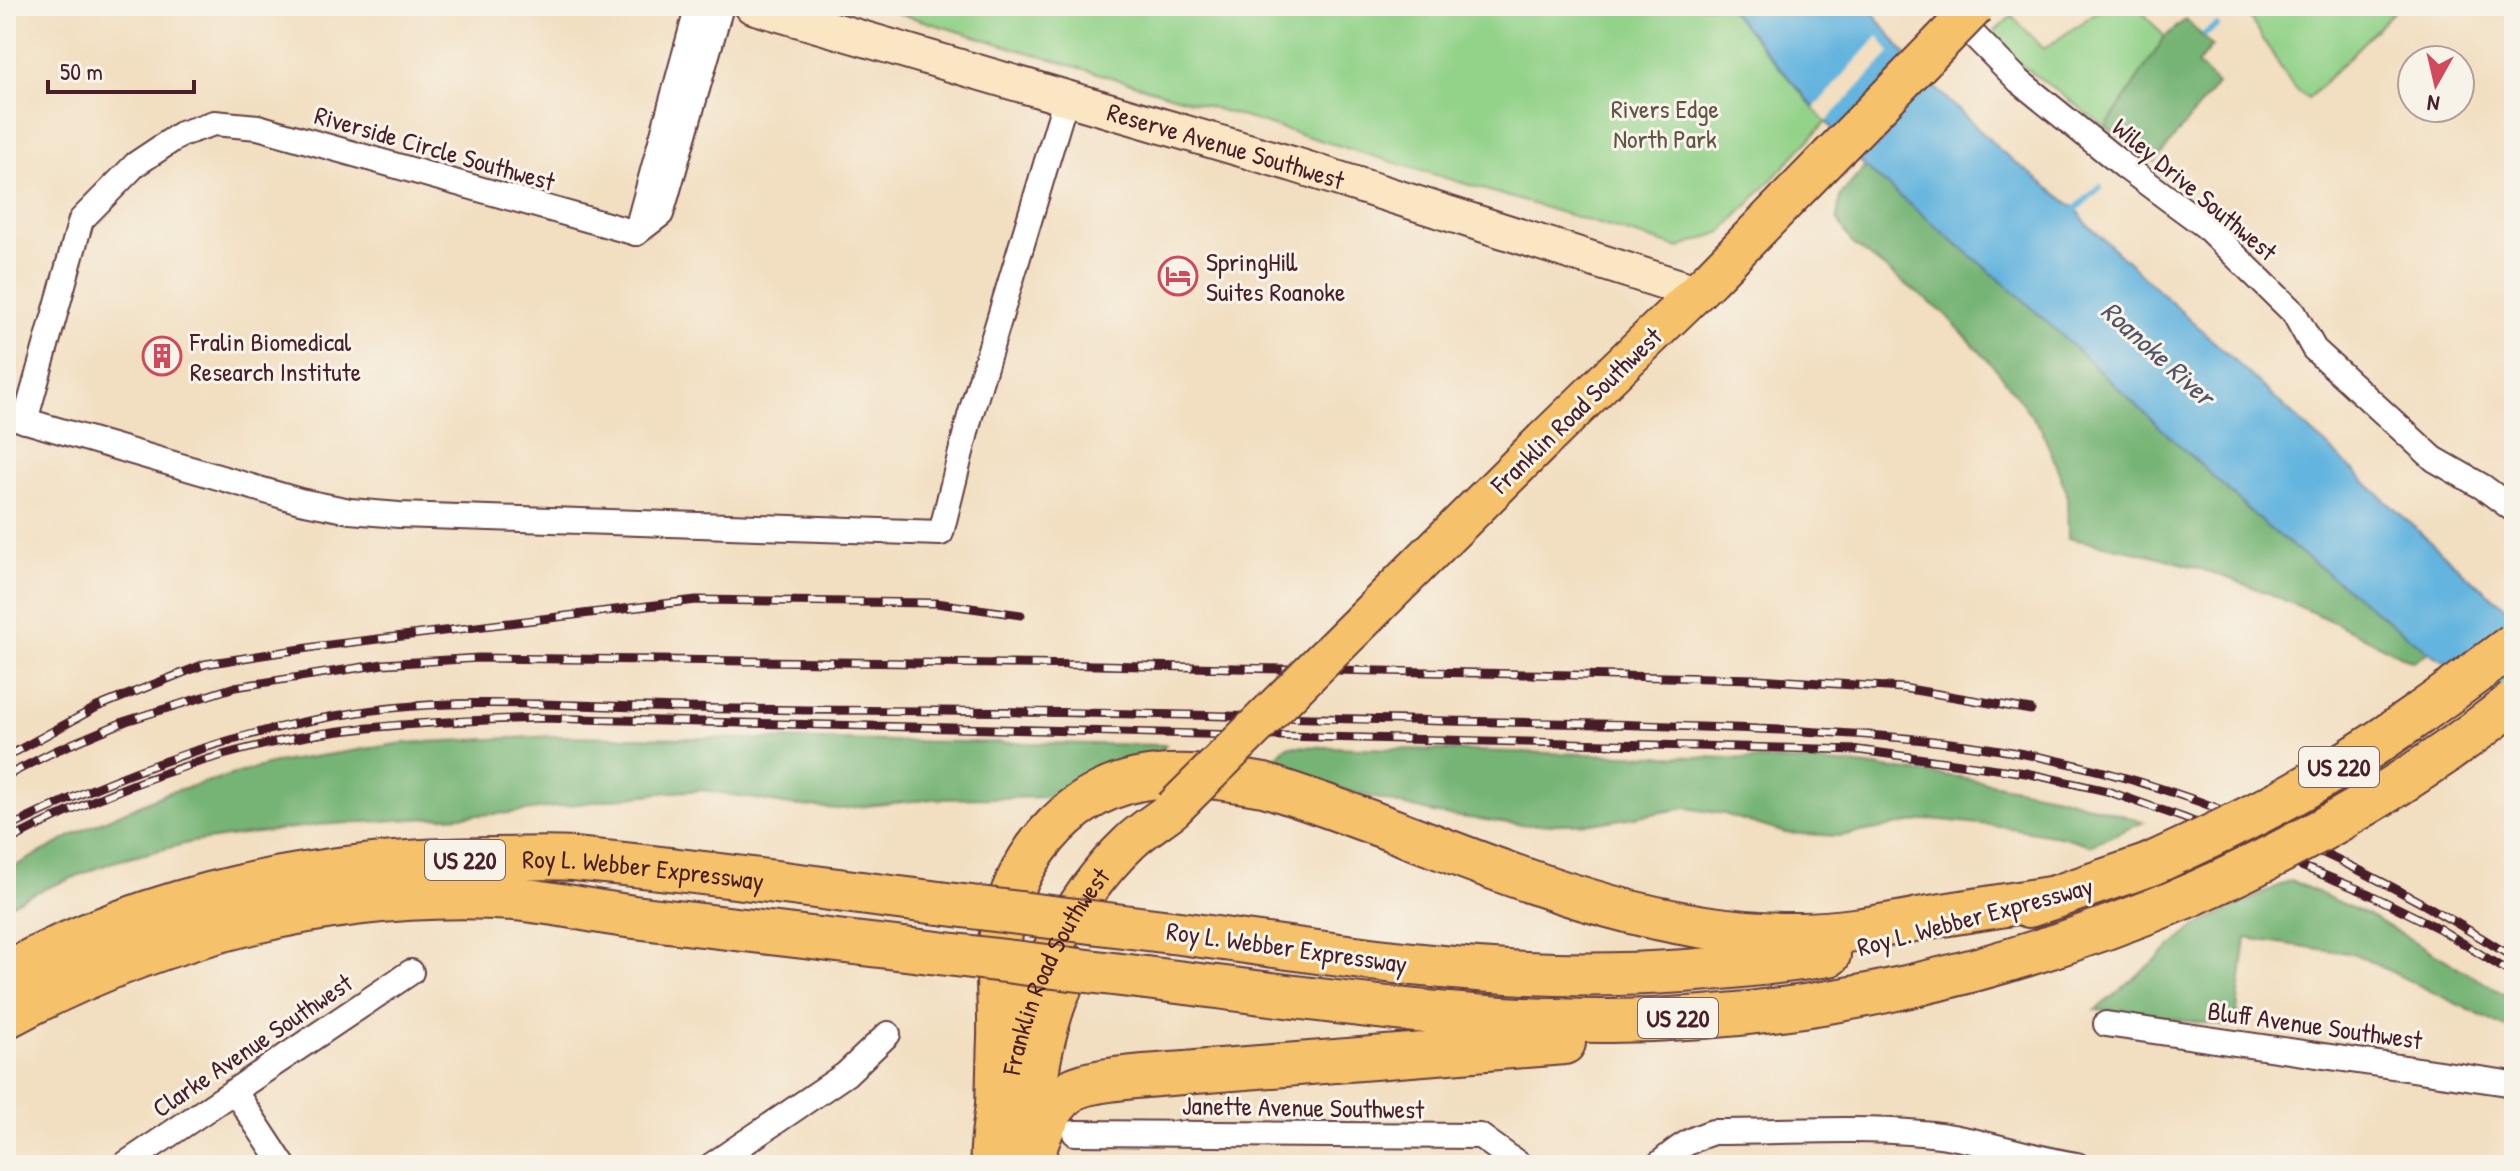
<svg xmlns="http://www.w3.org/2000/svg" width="2520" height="1171" font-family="'Patrick Hand',sans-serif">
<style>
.green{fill:#93d289;stroke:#6e785a;stroke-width:2}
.forest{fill:#76b475;stroke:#606a50;stroke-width:2}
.water{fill:#63b4de;stroke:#566a84;stroke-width:2}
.pier{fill:#f2dec0}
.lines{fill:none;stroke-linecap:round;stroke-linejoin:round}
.stream{stroke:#63b4de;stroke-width:6}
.street-casing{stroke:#633c41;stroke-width:28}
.secondary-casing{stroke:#633c41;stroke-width:38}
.primary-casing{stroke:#633c41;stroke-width:42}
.highway-casing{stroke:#633c41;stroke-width:46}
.street{stroke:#fff;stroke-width:24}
.secondary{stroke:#fbe6c4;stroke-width:34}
.primary{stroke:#f5c16b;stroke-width:38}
.highway{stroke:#f5c16b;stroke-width:42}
.rail-casing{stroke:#4a1f2b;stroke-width:9}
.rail{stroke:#f7f3e8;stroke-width:6;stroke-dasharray:18;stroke-linecap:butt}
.primary-bridge-casing{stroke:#633c41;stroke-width:42;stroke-linecap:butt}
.highway-bridge-casing{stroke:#633c41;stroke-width:46;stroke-linecap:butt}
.primary-bridge{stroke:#f5c16b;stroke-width:38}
.highway-bridge{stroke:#f5c16b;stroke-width:42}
.labels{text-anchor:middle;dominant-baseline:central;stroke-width:6;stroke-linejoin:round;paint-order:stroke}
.shield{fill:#f7f3e8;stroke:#7e5f64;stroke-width:2}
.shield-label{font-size:24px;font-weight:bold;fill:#4a1f2b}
.park-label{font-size:26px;fill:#605547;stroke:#f7f3e8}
.street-label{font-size:26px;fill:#4a1f2b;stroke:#f7f3e8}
.poi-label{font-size:26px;fill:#4a1f2b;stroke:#f7f3e8;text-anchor:start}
.water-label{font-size:28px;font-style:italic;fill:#53536a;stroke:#f7f3e8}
</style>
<rect width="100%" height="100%" fill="#f7f3e8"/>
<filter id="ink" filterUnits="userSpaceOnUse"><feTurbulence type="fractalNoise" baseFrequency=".0125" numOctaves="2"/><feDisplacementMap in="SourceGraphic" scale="16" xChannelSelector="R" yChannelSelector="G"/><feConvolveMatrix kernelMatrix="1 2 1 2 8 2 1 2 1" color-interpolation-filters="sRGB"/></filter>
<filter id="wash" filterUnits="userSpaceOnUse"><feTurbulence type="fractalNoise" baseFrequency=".006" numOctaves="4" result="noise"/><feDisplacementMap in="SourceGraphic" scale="32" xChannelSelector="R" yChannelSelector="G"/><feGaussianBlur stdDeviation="1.8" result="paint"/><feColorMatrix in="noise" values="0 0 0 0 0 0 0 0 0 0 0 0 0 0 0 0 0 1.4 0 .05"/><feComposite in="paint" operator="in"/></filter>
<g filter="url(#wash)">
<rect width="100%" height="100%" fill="#f2dec0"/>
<!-- green -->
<g class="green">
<path d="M874 6H1727L1826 122 1722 232 1679 248Z"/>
<path d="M2105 6H2137L2165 37 2106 127 1986 39 2012 16 2044 49Z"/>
<path d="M2252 6H2399L2308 99 2293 87 2246 12Z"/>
</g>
<!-- forest -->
<g class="forest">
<path d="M2186 19 2212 46 2197 64 2217 84 2155 162 2106 127 2165 37Z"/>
<path d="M1865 167 2018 295 2266 526 2429 652 2413 662C2335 621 2255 583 2170 560 2137 551 2102 545 2068 538L2067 493 2042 430 1998 371 1945 314 1852 243 1837 219 1840 196Z"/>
<path d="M556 736 1166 745 1156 757 1118 765 1081 777 1051 797 932 799 839 809 790 805 703 790 660 793 509 813 317 825 192 842 113 862 29 895 6 907V871L85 829 167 793 274 763 404 743Z"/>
<path d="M1287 746 1732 758 1858 765 1959 777 2058 796 2144 822 2090 845 2064 837 2000 826 1931 819 1840 836 1785 833 1724 814 1686 808 1598 823 1524 825 1437 814 1349 791 1269 764Z"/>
<path d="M2290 880 2374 918 2514 1000V1032L2355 954 2246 938 2235 1027 2096 1010 2196 926Z"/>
</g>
<!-- water -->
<path class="water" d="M1727 6H1868L1918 71 2001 151 2076 209 2088 225 2465 574 2514 614V707L2429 652 2266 526 2018 295 1865 167Z"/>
<!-- pier -->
<path class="pier" d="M1878 36 1890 53 1826 122 1814 108Z"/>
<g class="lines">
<!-- stream -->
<g class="stream">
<path d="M2205 34 2216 26"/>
<path d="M2072 212 2100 187"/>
</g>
</g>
</g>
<g filter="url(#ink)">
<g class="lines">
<!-- street casing -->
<g class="street-casing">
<g id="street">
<path d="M1945 6 2019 81 2124 166 2204 225 2294 313 2314 349 2434 459 2483 487 2514 510"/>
<path d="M636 233 661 214 721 6"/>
<path d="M636 233 698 6"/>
<path d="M6 415 300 501 350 511 399 515 941 533 970 416 1066 98"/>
<path d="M25 421 81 220 136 164 181 134 214 123 258 127 636 233"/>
<path d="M2106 1024 2514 1084"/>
<path d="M235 1092 283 1165"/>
<path d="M1075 1133 1480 1136 1520 1165"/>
<path d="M124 1165 411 972"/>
<path d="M712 1165 846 1074 888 1034"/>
<path d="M1658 1165C1676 1149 1690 1139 1713 1132 1782 1132 1853 1127 1921 1133 1975 1137 2024 1157 2077 1165"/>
</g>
</g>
<!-- secondary casing -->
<g class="secondary-casing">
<g id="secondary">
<path id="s1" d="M752 6 1292 164 1696 292"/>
</g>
</g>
<!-- primary casing -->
<g class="primary-casing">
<g id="primary">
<path d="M1544 440 1710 279 1830 156"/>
<path id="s2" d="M1009 1079C1023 996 1068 901 1129 843 1142 830 1159 820 1173 809"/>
<path d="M1031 1150C1036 1087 1042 1023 1073 966"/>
</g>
</g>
<!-- highway casing -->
<g class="highway-casing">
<g id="highway">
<path d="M2029 906 2149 865"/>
<path d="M1171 932C1289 947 1407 968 1526 973 1627 978 1729 970 1829 955"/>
<path id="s3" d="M6 973C156 892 326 859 495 859 521 859 548 857 573 859 696 870 818 888 939 903"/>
<path d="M1146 978C1300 997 1455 1022 1611 1021 1818 1019 2004 973 2193 894"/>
<path d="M6 1017C159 934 339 888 514 899 554 902 594 912 634 917 733 929 831 940 930 952"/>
<path d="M992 1165C990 1145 995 1124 997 1105 998 1082 998 1060 999 1038 1000 1003 995 969 1001 934 1012 863 1065 795 1137 780 1179 771 1223 778 1264 785 1439 838 1611 936 1799 934 1844 934 1886 925 1930 917 1972 910 2014 904 2056 897"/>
<path d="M1030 1165C1038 1140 1047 1108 1070 1091 1090 1077 1168 1075 1195 1072 1318 1062 1441 1053 1564 1043"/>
</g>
</g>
<!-- street -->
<use href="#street" class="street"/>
<!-- secondary -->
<use href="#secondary" class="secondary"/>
<!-- primary -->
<use href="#primary" class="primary"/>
<!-- highway -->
<use href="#highway" class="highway"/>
<!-- rail casing -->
<g class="rail-casing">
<g id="rail">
<path d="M6 757 97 707 205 664 321 646 696 600 936 603 1021 615"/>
<path d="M6 776 55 751 126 721 235 687 383 664 479 658 1097 665 1758 679 1903 688 2031 710"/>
<path d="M6 829C118 773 236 730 360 712 454 698 550 705 645 707 744 710 843 710 942 711 1128 712 1313 719 1499 722 1576 723 1654 725 1731 728 1835 732 1938 737 2040 757 2209 791 2370 867 2514 958"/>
<path d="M6 842C108 789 224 746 340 731 406 723 473 720 540 718L1859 750 2026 773 2107 791 2184 818 2365 892 2440 929 2514 975"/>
</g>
</g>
<!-- rail -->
<use href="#rail" class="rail"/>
<!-- primary-bridge casing -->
<g class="primary-bridge-casing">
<g id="primary-bridge">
<path d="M1830 156 1976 6"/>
<path d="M1173 809 1544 440"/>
</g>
</g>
<!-- highway-bridge casing -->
<g class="highway-bridge-casing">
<g id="highway-bridge">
<path d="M2149 865C2199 842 2249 819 2297 792 2373 749 2444 697 2514 644"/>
<path d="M2193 894C2308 843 2415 780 2514 702"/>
<path d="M939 903 1171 932"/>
<path d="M930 952 1146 978"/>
</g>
</g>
<!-- primary-bridge -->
<use href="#primary-bridge" class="primary-bridge"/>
<!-- highway-bridge -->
<use href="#highway-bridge" class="highway-bridge"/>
</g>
</g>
<!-- icons -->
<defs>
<g id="hotel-ring" transform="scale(2)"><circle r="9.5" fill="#f7f3e8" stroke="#d1495b" stroke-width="1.5"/><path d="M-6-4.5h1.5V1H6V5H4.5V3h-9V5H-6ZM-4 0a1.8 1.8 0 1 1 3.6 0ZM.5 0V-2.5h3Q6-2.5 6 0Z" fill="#d1495b"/></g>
<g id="building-ring" transform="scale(2)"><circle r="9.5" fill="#f7f3e8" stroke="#d1495b" stroke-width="1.5"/><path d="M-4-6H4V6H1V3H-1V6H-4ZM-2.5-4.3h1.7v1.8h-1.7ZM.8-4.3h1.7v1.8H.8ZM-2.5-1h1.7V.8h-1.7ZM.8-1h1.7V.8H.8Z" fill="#d1495b"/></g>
</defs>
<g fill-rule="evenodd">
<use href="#hotel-ring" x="1178" y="276"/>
<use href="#building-ring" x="162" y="356"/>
</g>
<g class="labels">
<!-- shield labels -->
<g class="shield">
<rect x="2299" y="747" width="80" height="40" rx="6"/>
<rect x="425" y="840" width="80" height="40" rx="6"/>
<rect x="1638" y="998" width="80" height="40" rx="6"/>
</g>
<g class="shield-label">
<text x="2339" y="767">US 220</text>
<text x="465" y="860">US 220</text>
<text x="1678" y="1018">US 220</text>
</g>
<!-- park labels -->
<g class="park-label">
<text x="1665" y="108">Rivers Edge<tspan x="1665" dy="30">North Park</tspan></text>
</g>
<!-- street labels -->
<g class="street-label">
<text stroke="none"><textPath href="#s1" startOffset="494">Reserve Avenue Southwest</textPath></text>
<text transform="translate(435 148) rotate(16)">Riverside Circle Southwest</text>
<text transform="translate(2195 189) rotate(40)">Wiley Drive Southwest</text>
<text transform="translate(1576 410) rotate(-44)">Franklin Road Southwest</text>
<text stroke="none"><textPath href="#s3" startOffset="656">Roy L. Webber Expressway</textPath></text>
<text transform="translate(1975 916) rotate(-15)">Roy L. Webber Expressway</text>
<text transform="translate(1287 947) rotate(8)">Roy L. Webber Expressway</text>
<text stroke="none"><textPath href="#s2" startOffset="118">Franklin Road Southwest</textPath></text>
<text transform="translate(2315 1025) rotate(8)">Bluff Avenue Southwest</text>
<text transform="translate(252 1045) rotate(-34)">Clarke Avenue Southwest</text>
<text transform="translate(1303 1107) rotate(1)">Janette Avenue Southwest</text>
</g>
<!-- poi labels -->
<g class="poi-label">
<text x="1206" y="261">SpringHill<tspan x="1206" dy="30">Suites Roanoke</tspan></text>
<text x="190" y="341">Fralin Biomedical<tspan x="190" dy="30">Research Institute</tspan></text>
</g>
<!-- water labels -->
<g class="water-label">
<text transform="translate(2158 353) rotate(42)">Roanoke River</text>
</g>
</g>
<!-- margin -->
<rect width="2520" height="1171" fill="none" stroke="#f7f3e8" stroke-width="32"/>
<!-- north arrow -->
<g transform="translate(2436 84) rotate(188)"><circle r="38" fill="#f7f3e8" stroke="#b29e9c" stroke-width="2"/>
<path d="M0-6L14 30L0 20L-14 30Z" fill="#d1495b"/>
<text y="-12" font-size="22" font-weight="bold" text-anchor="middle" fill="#4a1f2b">N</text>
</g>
<!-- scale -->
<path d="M48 80v12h146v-12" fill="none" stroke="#4a1f2b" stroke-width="4"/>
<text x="60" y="80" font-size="24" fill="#4a1f2b" stroke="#f7f3e8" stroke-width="6" paint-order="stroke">50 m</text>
</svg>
